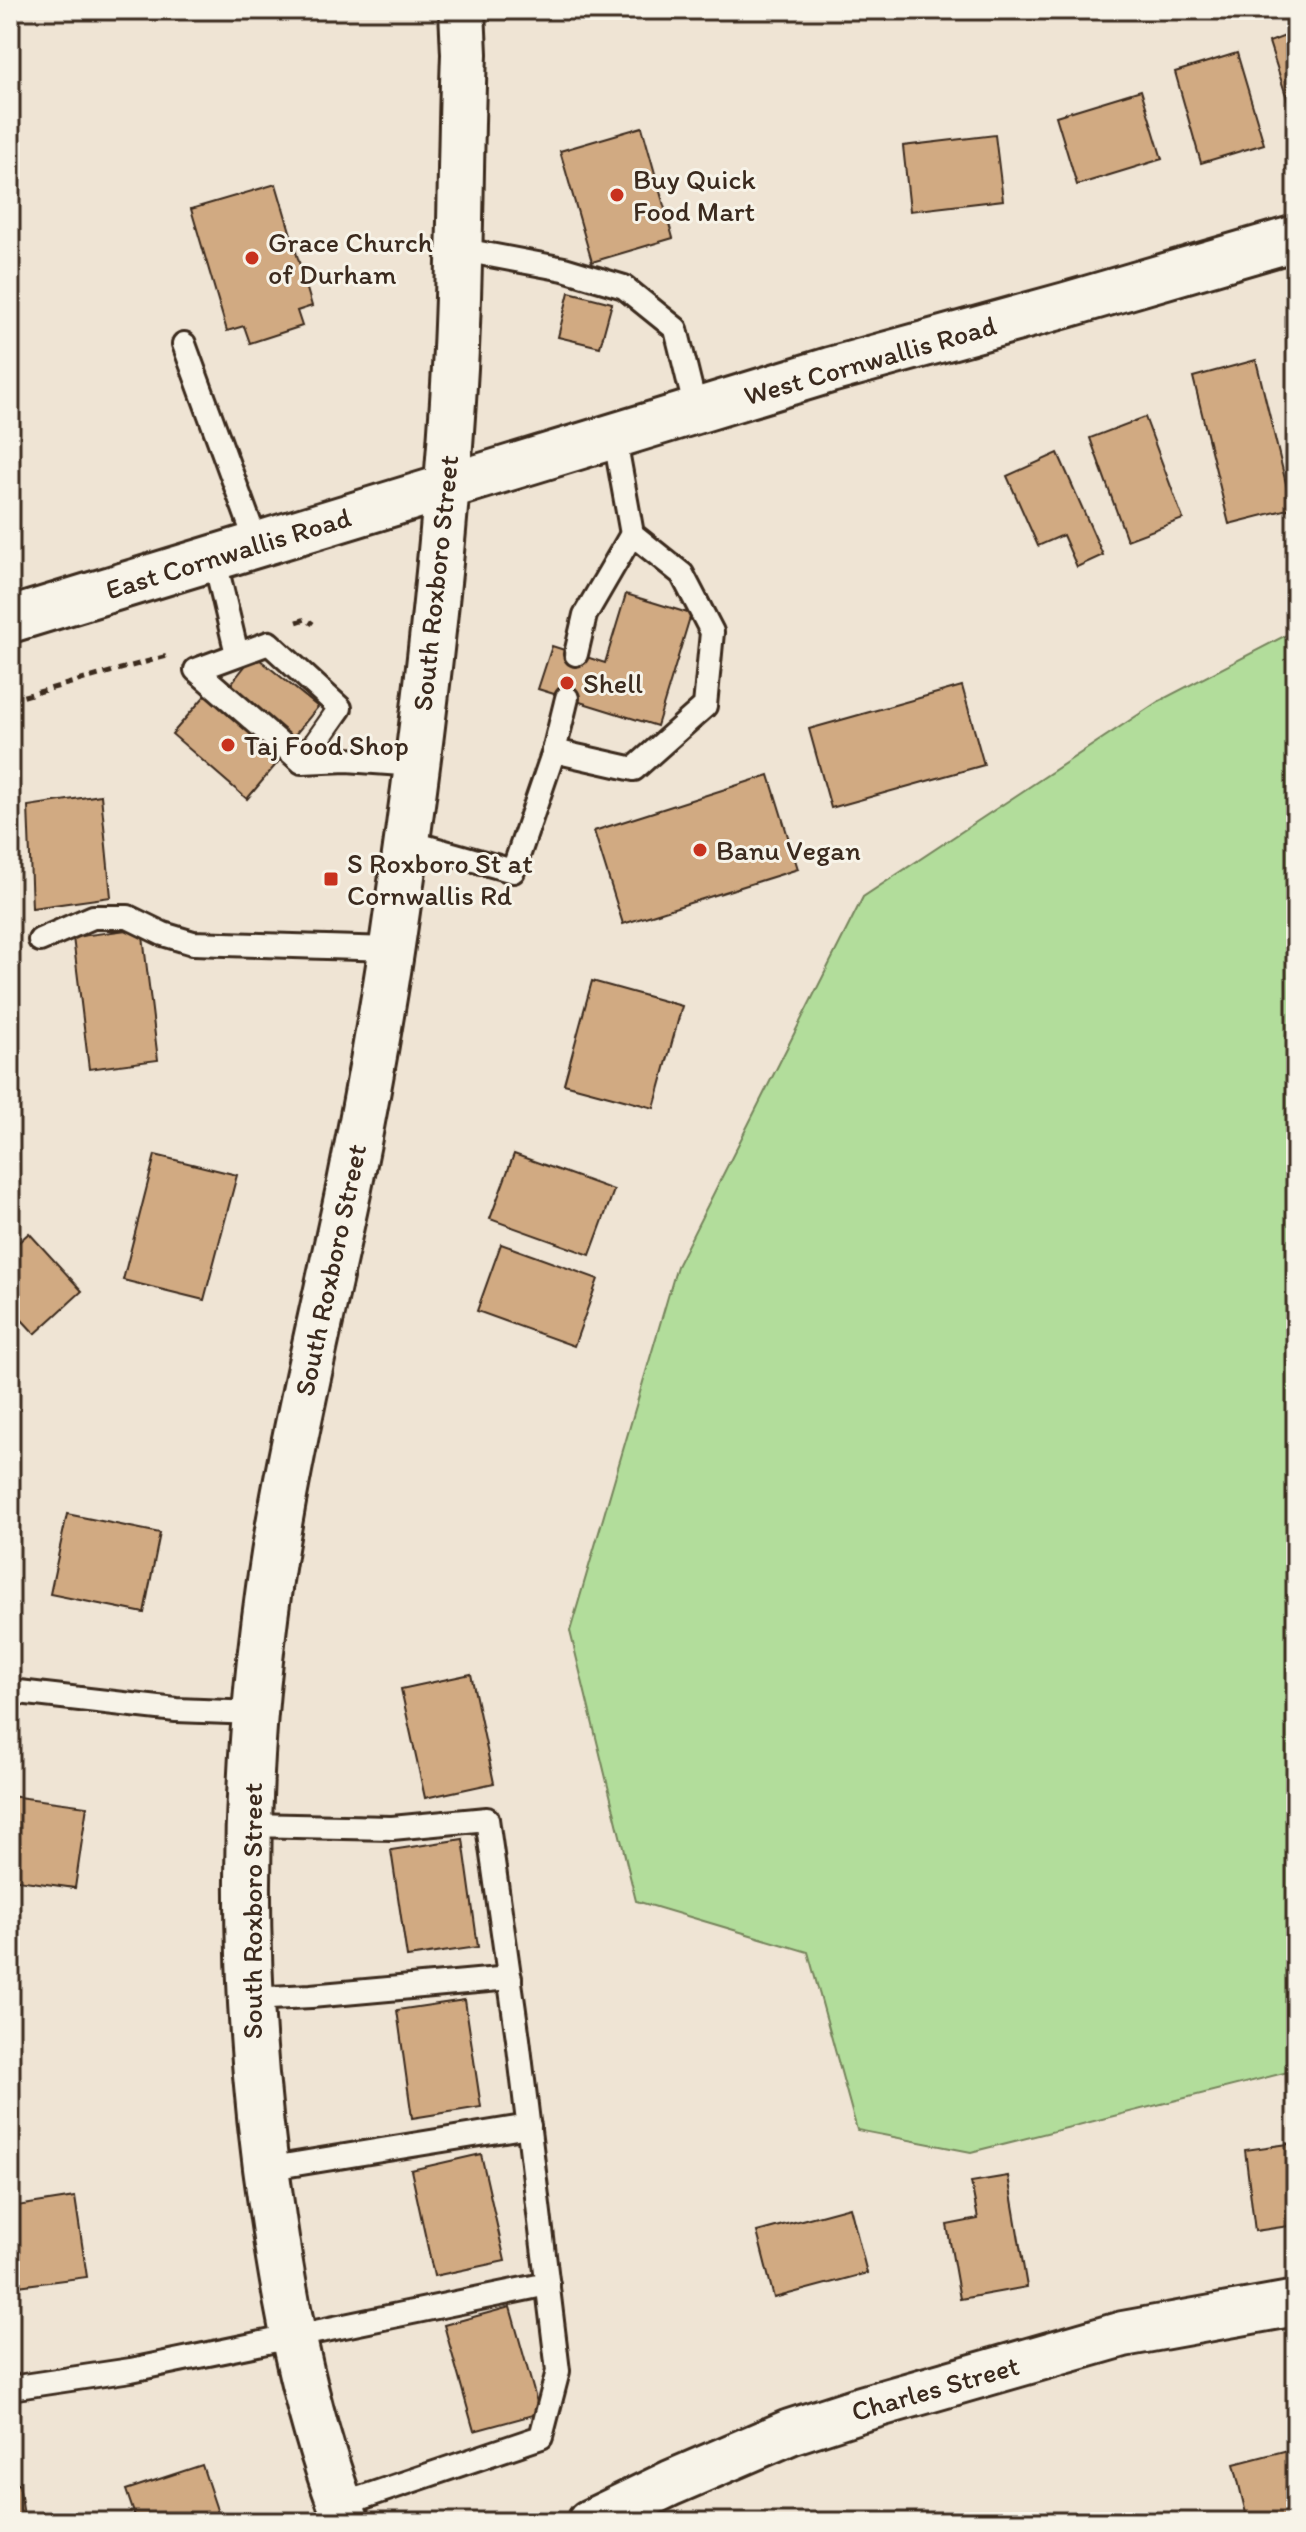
<svg xmlns="http://www.w3.org/2000/svg" width="1306" height="2532" font-family="Itim,sans-serif">
<style>
.green{fill:#b2dd9b;stroke:#76845c;stroke-width:2}
.building{fill:#d1aa82;stroke:#3b2a1e;stroke-width:2}
.lines{fill:none;stroke-linecap:round;stroke-linejoin:round}
.service-casing{stroke:#3b2a1e;stroke-width:28}
.minor-casing{stroke:#3b2a1e;stroke-width:50}
.tertiary-casing{stroke:#3b2a1e;stroke-width:50}
.path{stroke:#3b2a1e;stroke-width:5;stroke-dasharray:8 6;stroke-linecap:butt}
.service{stroke:#f7f3e8;stroke-width:22}
.minor{stroke:#f7f3e8;stroke-width:44}
.tertiary{stroke:#f7f3e8;stroke-width:44}
.poi-dot{fill:#c8321e;stroke:#f7f3e8;stroke-width:3}
.labels{text-anchor:middle;dominant-baseline:central;stroke-width:6;stroke-linejoin:round;paint-order:stroke}
.poi-label{font-size:28px;fill:#3b2a1e;stroke:#f7f3e8;text-anchor:start}
.street-label{font-size:28px;fill:#3b2a1e;stroke:#f7f3e8}
</style>
<rect width="100%" height="100%" fill="#efe4d4"/>
<filter id="ink" filterUnits="userSpaceOnUse"><feTurbulence type="fractalNoise" baseFrequency=".0125" numOctaves="2"/><feDisplacementMap in="SourceGraphic" scale="16" xChannelSelector="R" yChannelSelector="G"/><feConvolveMatrix kernelMatrix="1 2 1 2 8 2 1 2 1" color-interpolation-filters="sRGB"/></filter>
<g filter="url(#ink)">
<!-- green -->
<path class="green" d="M1296 630V2070L971 2152 857 2130 808 1952 636 1901 570 1631 677 1266 863 897 1159 701Z"/>
<!-- building -->
<g class="building">
<path d="M1296 32V127L1269 42Z"/>
<path d="M1237 53 1264 144 1201 163 1175 72Z"/>
<path d="M1141 90 1162 159 1077 185 1056 116Z"/>
<path d="M642 127 673 238 592 262 560 151Z"/>
<path d="M995 135 1003 200 910 211 903 146Z"/>
<path d="M276 184 312 306 297 311 302 326 250 343 244 326 227 331 191 209Z"/>
<path d="M569 292 612 303 600 347 558 337Z"/>
<path d="M1256 360 1292 508 1229 524 1193 377Z"/>
<path d="M1145 417 1183 519 1127 540 1090 438Z"/>
<path d="M1058 453 1103 555 1077 567 1063 535 1038 546 1007 476Z"/>
<path d="M626 594 691 614 657 726 538 689 552 646 605 663Z"/>
<path d="M254 655 318 707 290 741 226 690Z"/>
<path d="M962 686 984 765 831 808 809 729Z"/>
<path d="M209 691 284 755 247 799 172 734Z"/>
<path d="M769 775 798 869 623 924 594 831Z"/>
<path d="M101 795 111 897 32 908 28 806Z"/>
<path d="M142 928 158 1060 89 1069 73 937Z"/>
<path d="M592 981 682 1006 654 1108 564 1084Z"/>
<path d="M514 1154 614 1190 590 1255 490 1219Z"/>
<path d="M155 1155 237 1175 204 1300 123 1280Z"/>
<path d="M29 1233 82 1291 35 1334 10 1307V1250Z"/>
<path d="M501 1244 598 1279 574 1346 477 1311Z"/>
<path d="M67 1514 160 1533 144 1613 50 1594Z"/>
<path d="M471 1674 494 1783 425 1798 401 1689Z"/>
<path d="M10 1796 87 1806 75 1888 10 1879Z"/>
<path d="M463 1839 478 1947 407 1957 391 1850Z"/>
<path d="M465 2000 481 2107 412 2118 397 2010Z"/>
<path d="M1296 2143V2225L1255 2231 1245 2150Z"/>
<path d="M481 2154 505 2261 434 2276 411 2170Z"/>
<path d="M1008 2176 1027 2287 960 2299 947 2225 978 2219 971 2182Z"/>
<path d="M75 2197 87 2277 10 2287V2207Z"/>
<path d="M850 2207 867 2273 774 2298 757 2232Z"/>
<path d="M510 2307 540 2413 474 2431 444 2325Z"/>
<path d="M1288 2450 1296 2485V2522H1248L1234 2464Z"/>
<path d="M202 2465 221 2522H137L126 2490Z"/>
<path d="M19 2484 25 2522H10V2486Z"/>
</g>
<g class="lines">
<!-- service casing -->
<g class="service-casing">
<g id="service">
<path d="M458 249 564 269 624 287 676 329 696 410"/>
<path d="M184 344 257 544"/>
<path d="M214 557 237 654"/>
<path d="M576 654 585 615 632 534"/>
<path d="M554 751 567 698"/>
<path d="M302 762 340 708 269 643 196 670 302 762 347 760 416 765"/>
<path d="M406 841 513 871 554 751 634 769 705 706 712 632 682 574 632 534 614 434"/>
<path d="M40 940 93 917H128L163 934 193 943 391 949"/>
<path d="M10 1691 176 1710 255 1713"/>
<path d="M248 1825 392 1828 487 1819 518 2039 558 2371 541 2437 340 2505"/>
<path d="M249 1999 311 1996 510 1978"/>
<path d="M265 2169 529 2126"/>
<path d="M10 2388 131 2370 548 2284"/>
</g>
</g>
<!-- minor casing -->
<g class="minor-casing">
<path id="minor" d="M590 2522 671 2483 790 2432 858 2410 1123 2334 1296 2303"/>
</g>
<!-- tertiary casing -->
<g class="tertiary-casing">
<g id="tertiary">
<path d="M10 620 830 370 1066 305 1296 238"/>
<path d="M347 2522C309 2424 288 2322 273 2218 237 1979 239 1745 282 1507 301 1400 327 1294 349 1188 368 1094 385 998 398 904 424 726 445 547 455 368 461 263 460 159 464 54L462 10"/>
</g>
</g>
<!-- path -->
<g class="path">
<path d="M297 622 306 619 313 624"/>
<path d="M10 700 167 656"/>
</g>
<!-- service -->
<use href="#service" class="service"/>
<!-- minor -->
<use href="#minor" class="minor"/>
<!-- tertiary -->
<use href="#tertiary" class="tertiary"/>
</g>
</g>
<!-- markers -->
<g class="poi-dot">
<circle cx="617" cy="195" r="8"/>
<circle cx="252" cy="258" r="8"/>
<circle cx="567" cy="683" r="8"/>
<circle cx="228" cy="745" r="8"/>
<circle cx="700" cy="850" r="8"/>
<rect x="323" y="871" width="16" height="16" rx="4"/>
</g>
<g class="labels">
<!-- poi labels -->
<g class="poi-label">
<text x="633" y="179">Buy Quick<tspan x="633" dy="32">Food Mart</tspan></text>
<text x="268" y="242">Grace Church<tspan x="268" dy="32">of Durham</tspan></text>
<text x="583" y="683">Shell</text>
<text x="244" y="745">Taj Food Shop</text>
<text x="716" y="850">Banu Vegan</text>
<text x="347" y="863">S Roxboro St at<tspan x="347" dy="32">Cornwallis Rd</tspan></text>
</g>
<!-- street labels -->
<g class="street-label">
<text transform="translate(870 360) rotate(-16)">West Cornwallis Road</text>
<text transform="translate(228 553) rotate(-17)">East Cornwallis Road</text>
<text transform="translate(435 583) rotate(-84)">South Roxboro Street</text>
<text transform="translate(330 1270) rotate(-78)">South Roxboro Street</text>
<text transform="translate(252 1911) rotate(-90)">South Roxboro Street</text>
<text transform="translate(935 2388) rotate(-16)">Charles Street</text>
</g>
</g>
<!-- margin -->
<rect width="1306" height="2532" fill="none" stroke="#f7f3e8" stroke-width="40"/>
<rect x="20" y="20" width="1266" height="2492" fill="none" stroke="#3b2a1e" stroke-width="3" filter="url(#ink)"/>
</svg>
